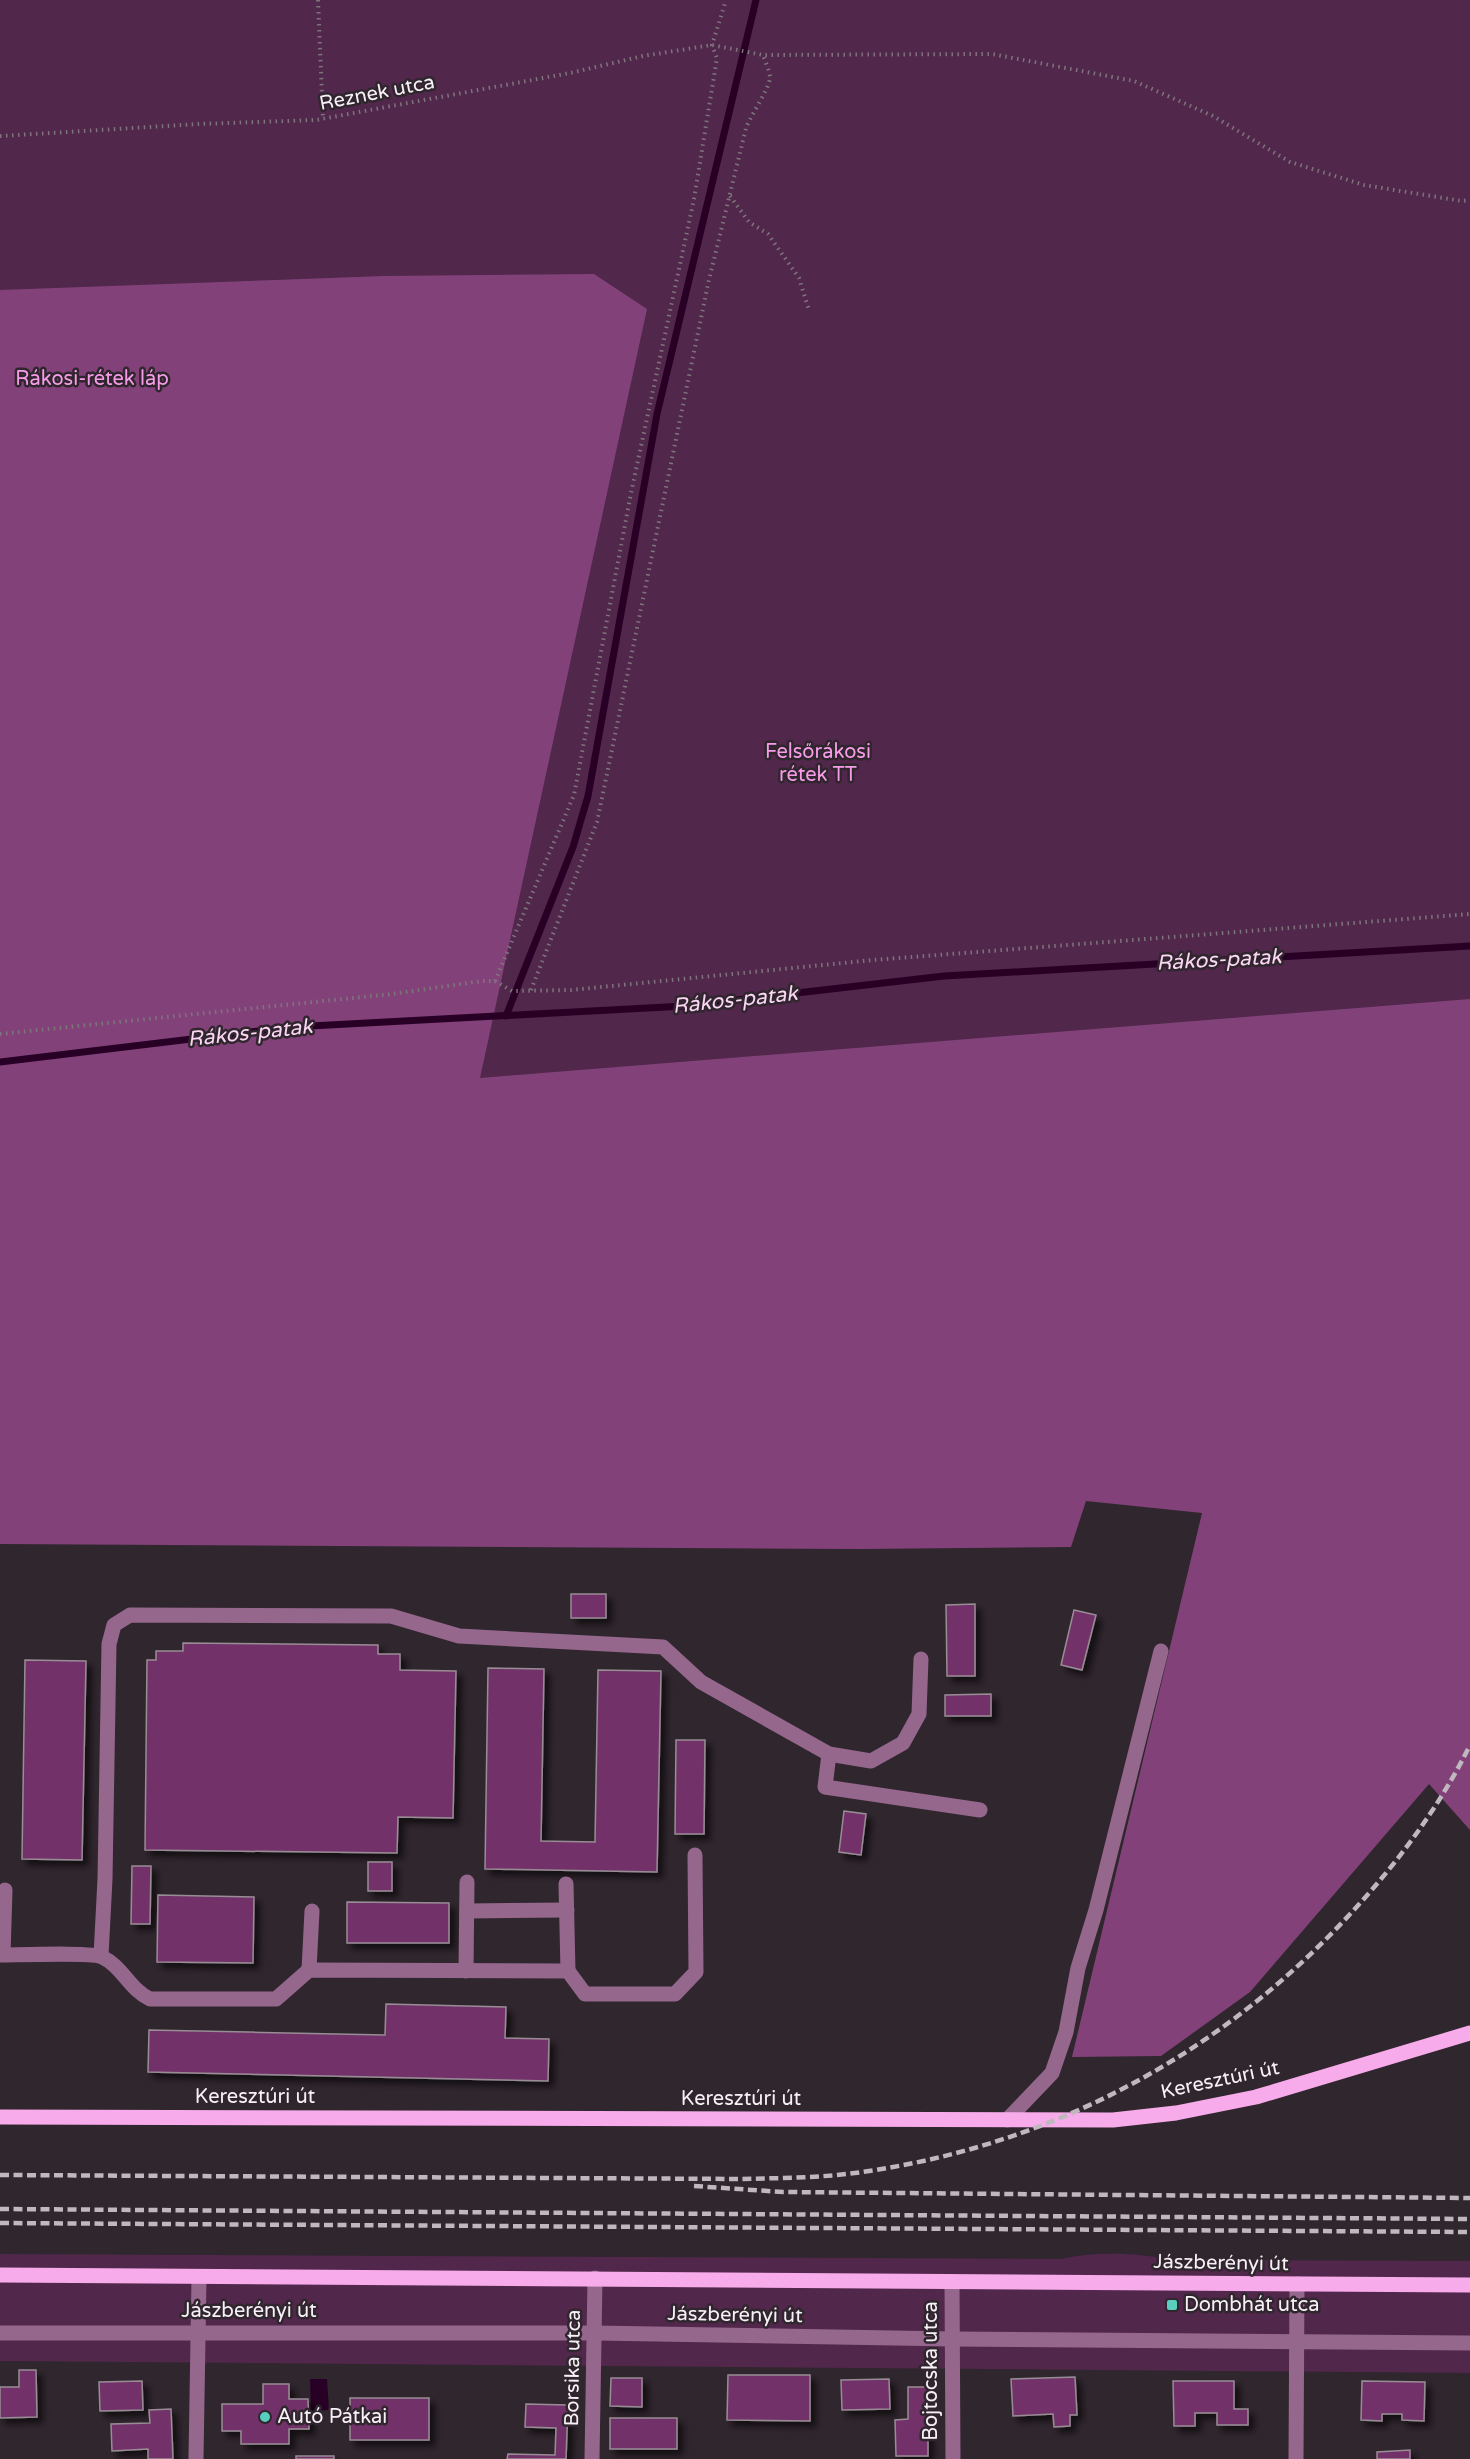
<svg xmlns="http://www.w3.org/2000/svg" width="1470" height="2459" font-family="'Varela Round',sans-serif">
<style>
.green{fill:#51274b}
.forest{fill:#824279}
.water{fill:#290025}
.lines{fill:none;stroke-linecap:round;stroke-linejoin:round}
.stream{stroke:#290025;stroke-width:7}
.building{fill:#723369;stroke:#988c95;stroke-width:1.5;filter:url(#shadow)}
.path{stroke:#7e757c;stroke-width:4;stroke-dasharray:1.5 4.5;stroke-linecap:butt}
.minor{stroke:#95678d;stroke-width:15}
.major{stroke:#f7abea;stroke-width:15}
.rail{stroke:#bfb8be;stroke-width:4.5;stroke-dasharray:9 4.5;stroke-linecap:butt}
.poi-dot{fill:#59cebe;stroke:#30262e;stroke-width:2}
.labels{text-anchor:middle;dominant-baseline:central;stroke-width:5;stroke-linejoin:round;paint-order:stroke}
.street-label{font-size:20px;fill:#f7f0f6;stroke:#30262e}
.park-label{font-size:20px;fill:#f89ce9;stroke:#30262e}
.poi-label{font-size:20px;fill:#f7f0f6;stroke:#30262e;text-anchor:start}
.water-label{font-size:21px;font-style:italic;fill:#fcd6f5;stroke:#30262e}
</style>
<defs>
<filter id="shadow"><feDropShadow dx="5.5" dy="5.5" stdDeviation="3" flood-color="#0009"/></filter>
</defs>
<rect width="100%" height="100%" fill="#30262e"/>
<!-- green -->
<g class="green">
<path d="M0 0H1470V1459L1206 1473 861 1549 247 1544 255 1344 0 1376Z"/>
<path d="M0 2254 1060 2259C1094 2252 1135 2252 1169 2260L1470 2261V2373L0 2361Z"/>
</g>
<!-- forest -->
<path class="forest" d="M594 274 647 309 480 1078 1470 999V1830L1429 1784 1250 1992 1161 2056 1072 2057 1202 1513 1086 1501 1071 1547 861 1549 0 1544V290L384 276Z"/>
<!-- water -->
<path class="water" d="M310 2379H327L329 2410 311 2411Z"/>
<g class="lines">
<!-- stream -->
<g class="stream">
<path d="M506 1016 573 847 588 796 657 414 756 0"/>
<path d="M0 1062 292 1027 685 1006 944 976 1470 946"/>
</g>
</g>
<!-- building -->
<g class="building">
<rect x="571" y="1594" width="35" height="24"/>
<path d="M975 1604V1676H947L946 1605Z"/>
<path d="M1074 1610 1096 1615 1082 1670 1061 1665Z"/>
<path d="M183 1643 378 1645V1654H400V1670L456 1671 453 1818 398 1817 397 1853 145 1850 147 1660H156V1651H183Z"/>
<path d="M25 1660 86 1661 82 1860 22 1859Z"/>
<path d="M488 1668 544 1669 541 1841 595 1842 598 1670 661 1671 657 1872 485 1869Z"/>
<path d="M991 1694V1716H945V1695Z"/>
<path d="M676 1740H705L704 1834H675Z"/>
<path d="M844 1811 866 1814 861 1855 839 1852Z"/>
<rect x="368" y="1862" width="24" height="29"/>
<path d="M132 1866H151L150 1924H131Z"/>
<path d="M158 1895 254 1897 253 1963 157 1962Z"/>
<path d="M347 1902 449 1903V1943H347Z"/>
<path d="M386 2004 506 2007 505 2038 549 2039 548 2081 148 2072 149 2030 385 2035Z"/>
<path d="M19 2370H36L37 2417 0 2418V2387H19Z"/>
<path d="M728 2375H810V2421L727 2420Z"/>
<path d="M1075 2377 1077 2415H1070V2426L1054 2427 1053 2414 1013 2416 1011 2379Z"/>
<path d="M611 2378H642V2407L610 2406Z"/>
<path d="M889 2379 890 2409 842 2410 841 2380Z"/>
<path d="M142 2381 143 2410 100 2411 99 2382Z"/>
<path d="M1173 2381H1234V2409H1248V2425H1217V2413H1195V2426H1174Z"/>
<path d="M1362 2381 1425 2382 1424 2421 1402 2420V2414H1382V2421L1361 2420Z"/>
<path d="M263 2384H289V2399H308L309 2429H289V2444H241V2431H222V2404H263Z"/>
<path d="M908 2387H928V2456H896L895 2420 908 2419Z"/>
<rect x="350" y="2398" width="79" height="42"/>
<path d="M526 2404 568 2405 566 2459H507L508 2454 555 2455 556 2428 525 2427Z"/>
<path d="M171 2409 173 2459H148V2449L112 2451 111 2424 150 2423 149 2410Z"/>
<rect x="610" y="2418" width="67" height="31"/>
<path d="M1410 2450V2459H1377V2452Z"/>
<rect x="296" y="2456" width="38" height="3"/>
</g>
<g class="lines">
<!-- path -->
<g class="path">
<path d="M318 0 323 119"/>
<path d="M0 136 199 124 316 120 570 73 643 56 712 45 763 55 992 54 1134 81 1213 116 1290 162 1364 185 1462 201 1470 200"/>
<path d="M730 196 749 222 768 234 799 278 809 310"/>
<path d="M495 981 574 795 631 493 694 199 717 58 712 45 726 0"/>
<path d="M531 990 597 822 708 284 746 128C751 115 769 89 770 78 770 72 765 61 763 55"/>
<path d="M0 1034 392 994 482 981H495L512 991 571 990 873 960 1470 914"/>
</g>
<!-- minor -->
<g class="minor">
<path d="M829 1754 825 1787 980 1810"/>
<path d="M566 1884 568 1971"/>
<path d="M467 1911 567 1910"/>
<path d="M3 1954 5 1890"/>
<path d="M0 1955C16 1955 93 1952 102 1957 122 1966 130 1990 150 1999H276L309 1970 568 1971 585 1994H675L696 1972 695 1855"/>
<path d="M101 1956 105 1879 109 1644 114 1625 130 1615 391 1616 459 1636 663 1647 701 1682 829 1754 871 1761 903 1743 919 1714 921 1659"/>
<path d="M309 1970 312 1911"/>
<path d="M466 1971 467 1882"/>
<path d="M1007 2120 1052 2073 1066 2032 1078 1968 1096 1910 1161 1651"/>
<path d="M952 2282 953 2459"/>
<path d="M0 2333H594L953 2339 1470 2343"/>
<path d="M196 2459 199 2278"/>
<path d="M592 2459 595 2278"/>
<path d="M1296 2459 1297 2284"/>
</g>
<!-- major -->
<g class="major">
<path d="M0 2117 1113 2120 1176 2113 1256 2097 1470 2033"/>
<path d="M0 2275 1470 2285"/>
</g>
<!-- rail -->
<g class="rail">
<path d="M0 2175 740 2179C780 2178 822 2178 862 2172 1059 2144 1230 2049 1362 1901 1404 1854 1442 1802 1470 1745"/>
<path d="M694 2186 783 2192 1470 2198"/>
<path d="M0 2209 1470 2219"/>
<path d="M0 2223 1470 2232"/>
</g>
</g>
<!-- markers -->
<g class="poi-dot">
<rect x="1166" y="2299" width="12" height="12" rx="3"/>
<circle cx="265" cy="2417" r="6"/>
</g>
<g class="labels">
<!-- street labels -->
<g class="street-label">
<text transform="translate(377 93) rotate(-11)">Reznek utca</text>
<text transform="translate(1220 2080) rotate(-12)">Keresztúri út</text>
<text x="255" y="2097">Keresztúri út</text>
<text x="741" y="2099">Keresztúri út</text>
<text transform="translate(1221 2263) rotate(1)">Jászberényi út</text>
<text x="249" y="2311">Jászberényi út</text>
<text transform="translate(735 2315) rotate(1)">Jászberényi út</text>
<text transform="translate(573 2368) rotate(-89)">Borsika utca</text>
<text transform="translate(931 2371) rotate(-90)">Bojtocska utca</text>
</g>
<!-- park labels -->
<g class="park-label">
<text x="92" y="379">Rákosi-rétek láp</text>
<text x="818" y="752">Felsőrákosi<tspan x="818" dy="23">rétek TT</tspan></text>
</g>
<!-- poi labels -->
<g class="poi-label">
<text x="1184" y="2305">Dombhát utca</text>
<text x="277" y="2417">Autó Pátkai</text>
</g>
<!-- water labels -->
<g class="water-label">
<text transform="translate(1219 960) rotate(-3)">Rákos-patak</text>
<text transform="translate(735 1000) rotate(-6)">Rákos-patak</text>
<text transform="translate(250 1033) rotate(-6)">Rákos-patak</text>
</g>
</g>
</svg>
